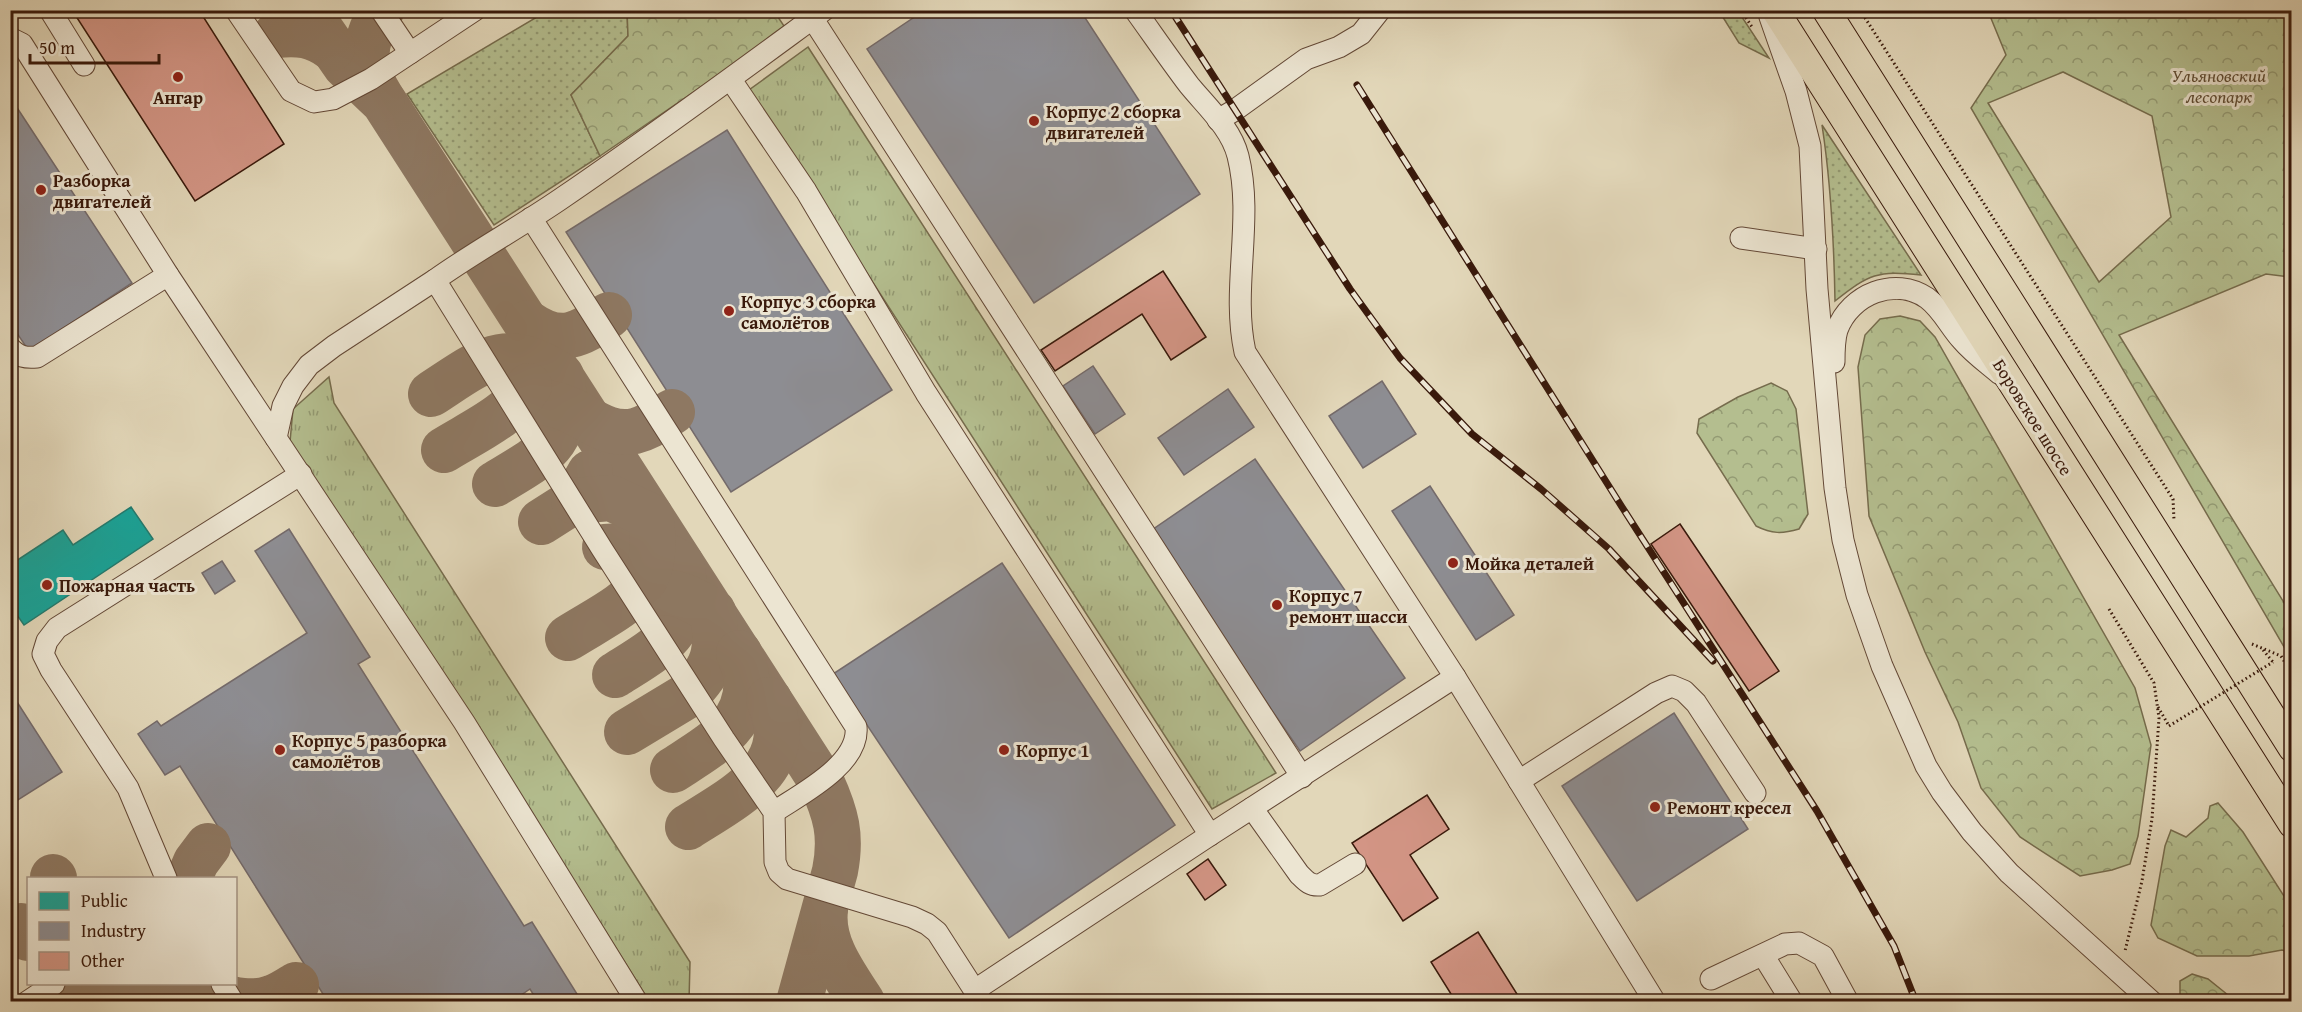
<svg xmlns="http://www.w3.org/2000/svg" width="2302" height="1012" font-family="'Gentium Book Plus',serif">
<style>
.grass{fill:url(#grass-dots);stroke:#766c4d;stroke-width:1.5}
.forest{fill:url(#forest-crowns);stroke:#766c4d;stroke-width:1.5;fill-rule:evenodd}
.park{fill:url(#park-tufts);stroke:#766c4d;stroke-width:1.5}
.public{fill:#17a398;stroke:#217a6e;stroke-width:1.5}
.industry{fill:#8d8d92;stroke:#746a6a;stroke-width:1.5}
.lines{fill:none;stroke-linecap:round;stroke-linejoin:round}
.taxiway{stroke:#8e7862;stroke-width:46}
.building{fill:#d39585;stroke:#39190b;stroke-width:1.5}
.minor-casing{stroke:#634836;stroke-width:23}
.major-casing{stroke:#39190b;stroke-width:29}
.path{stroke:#39190b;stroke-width:3;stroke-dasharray:1.5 3;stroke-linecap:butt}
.minor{stroke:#ece5d2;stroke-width:21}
.major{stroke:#e2d7b9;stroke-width:27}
.rail-casing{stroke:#39190b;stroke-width:7}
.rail{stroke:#ece5d2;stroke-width:4.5;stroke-dasharray:14;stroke-linecap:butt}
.path-bridge{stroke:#39190b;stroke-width:3;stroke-dasharray:1.5 3;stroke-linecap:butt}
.poi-dot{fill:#8f2418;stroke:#ece5d2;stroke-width:2}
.labels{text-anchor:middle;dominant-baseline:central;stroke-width:6;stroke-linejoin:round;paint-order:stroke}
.park-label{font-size:18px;font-style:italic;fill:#5e4b33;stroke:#ece5d2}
.poi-label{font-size:18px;font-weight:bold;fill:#39190b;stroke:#ece5d2;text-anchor:start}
.street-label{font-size:18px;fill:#39190b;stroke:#ece5d2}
</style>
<defs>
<pattern id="grass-dots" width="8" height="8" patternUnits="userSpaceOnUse" patternTransform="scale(1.5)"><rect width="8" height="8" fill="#b4be8f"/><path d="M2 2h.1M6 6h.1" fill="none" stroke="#939a73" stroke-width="1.8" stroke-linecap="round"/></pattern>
<pattern id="forest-crowns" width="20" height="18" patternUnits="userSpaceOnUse" patternTransform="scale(1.5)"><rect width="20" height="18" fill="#b4be8f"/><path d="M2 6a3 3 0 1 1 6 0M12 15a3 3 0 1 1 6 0" fill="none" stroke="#939a73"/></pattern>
<pattern id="park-tufts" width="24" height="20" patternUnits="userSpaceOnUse" patternTransform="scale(1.5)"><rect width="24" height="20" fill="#b4be8f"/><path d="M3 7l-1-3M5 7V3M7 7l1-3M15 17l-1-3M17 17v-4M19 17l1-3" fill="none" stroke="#939a73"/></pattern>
</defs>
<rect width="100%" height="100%" fill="#e2d7b9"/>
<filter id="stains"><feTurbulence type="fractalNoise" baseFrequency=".00333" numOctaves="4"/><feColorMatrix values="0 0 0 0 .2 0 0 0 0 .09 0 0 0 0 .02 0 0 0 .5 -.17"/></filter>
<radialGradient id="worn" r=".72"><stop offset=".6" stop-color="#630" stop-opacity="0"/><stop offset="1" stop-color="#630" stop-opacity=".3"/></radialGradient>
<!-- grass -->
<g class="grass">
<path d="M547 11H627L628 36 571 95 600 156 494 225 407 94Z"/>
<path d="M1719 11H1738L1769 58 1739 43Z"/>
<path d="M1822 125 1921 275C1878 270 1869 274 1835 301 1834 242 1831 184 1822 125Z"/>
</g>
<!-- forest -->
<g class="forest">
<path d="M627 11H774L786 29 600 156 571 95 628 36Z"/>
<path d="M1988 11H2291V277L2266 274 2119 335 2291 614V659L1971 108 2006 55ZM2063 72 2152 116 2171 217 2099 282 1988 103Z"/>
<path d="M1900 316 1920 321 1935 337 2135 688 2151 745 2138 836 2130 864 2112 870 2080 876 2020 837 1981 788 1958 722 1925 652 1869 516 1858 367 1865 335 1880 319Z"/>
<path d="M1771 383 1787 391 1796 409 1808 514 1799 529C1782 534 1772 534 1756 526L1697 433 1699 419 1738 397Z"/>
<path d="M2218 803 2243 832 2291 907V953L2282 950 2249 956H2197L2158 938 2151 925 2165 846 2171 830 2186 837 2208 818 2210 806Z"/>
<path d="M2192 974 2208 979 2228 995V1001H2188L2180 994V981Z"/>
</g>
<!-- park -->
<g class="park">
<path d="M808 47 1276 773 1212 809 749 90Z"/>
<path d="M329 377 334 403 690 962 689 1001H649L450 683 290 442 293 409Z"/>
</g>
<!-- public -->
<path class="public" d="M131 507 153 539 24 625 10 605V565L63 530 73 545Z"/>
<!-- industry -->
<g class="industry">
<path d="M925 10H1080L1200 194 1034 303 867 49Z"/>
<path d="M10 97 132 283 29 351 10 323Z"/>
<path d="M727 130 892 390 731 492 566 232Z"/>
<path d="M1093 366 1125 414 1095 434 1063 386Z"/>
<path d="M1382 381 1416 434 1363 468 1329 416Z"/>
<path d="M1228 389 1254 427 1184 475 1158 438Z"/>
<path d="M1255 459 1405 678 1300 751 1149 532Z"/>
<path d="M1430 486 1514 615 1476 640 1392 511Z"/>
<path d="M289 529 370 657 358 664 524 926 532 922 582 1002H538L530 989 511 1002H328L180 766 165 775 138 734 157 721 161 726 307 633 255 551Z"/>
<path d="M222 561 235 581 215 594 202 573Z"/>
<path d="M1002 563 1175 825 1009 938 833 674Z"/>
<path d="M10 691 62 772 10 805Z"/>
<path d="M1674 713 1748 829 1637 901 1562 786Z"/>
</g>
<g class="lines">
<!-- taxiway -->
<g class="taxiway">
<path d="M307 10 345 65 384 102 821 781C836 814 842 835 835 871L799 1002"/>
<path d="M381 11C362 45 361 66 382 99"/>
<path d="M276 35C299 33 313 34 332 48"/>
<path d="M528 323C561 346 579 335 609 315"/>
<path d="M431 394C482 361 504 338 561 376 574 442 545 454 495 484"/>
<path d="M508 410C522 404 538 401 553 404 582 410 603 438 635 431 648 428 660 419 672 412"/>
<path d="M444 450C473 432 510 416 529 386"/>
<path d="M541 522 574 501 590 473"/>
<path d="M605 547C639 544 652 546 681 564 695 630 664 644 615 675"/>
<path d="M625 602C664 586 678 590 713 612 719 652 714 669 685 697L627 732"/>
<path d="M568 638C624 603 664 592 650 516L611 498 574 501"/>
<path d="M673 770C708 747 752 725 746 675 745 667 741 660 739 653"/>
<path d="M688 827C735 797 799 767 769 700"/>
<path d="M53 877 54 878"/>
<path d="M189 878 196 862 208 846"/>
<path d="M825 910C821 944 844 974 862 1002"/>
<path d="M21 926 28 938"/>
<path d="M57 984 69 1002"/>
<path d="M137 996C149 993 161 988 174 988 206 986 238 1010 271 998 279 996 288 990 296 985"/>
<path d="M101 1002 107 984"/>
</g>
</g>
<!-- building -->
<g class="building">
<path d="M72 10H199L284 144 195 201Z"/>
<path d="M1163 271 1206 337 1171 360 1142 314 1055 371 1041 350Z"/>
<path d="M1680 524 1779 671 1749 691 1651 544Z"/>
<path d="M1427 795 1449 829 1410 855 1438 898 1403 921 1352 843Z"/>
<path d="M1208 859 1226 885 1205 900 1187 874Z"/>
<path d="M1478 932 1522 1002H1456L1431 962Z"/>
</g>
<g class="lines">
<!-- minor casing -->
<g class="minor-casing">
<g id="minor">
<path d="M50 10 84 65"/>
<path d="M236 10 291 91 314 102 333 99 371 79 475 10"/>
<path d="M381 10 410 53"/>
<path d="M807 10 1302 777"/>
<path d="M824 10C738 73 653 136 565 196 522 226 477 250 435 280L602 549 724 739 774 812 775 862 779 872 787 879 912 917 927 924 937 932 982 1002"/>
<path d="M1770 17 1796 91 1810 146 1817 289 1835 488 1843 540 1857 595 1882 666 1926 766 1942 792 1972 832 2009 873 2152 1002"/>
<path d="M10 38 22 44 168 275 464 722 637 1002"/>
<path d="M731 80 806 191 926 393 1210 835"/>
<path d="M1218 120 1235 110 1306 59 1339 47 1361 34 1380 10"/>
<path d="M531 218 856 727C860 764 801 794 774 812"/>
<path d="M1741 238 1816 249"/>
<path d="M10 348C19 357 25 358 37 357L168 275"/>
<path d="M1834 362C1834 352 1834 340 1837 330 1850 294 1895 276 1927 298 1942 309 1950 327 1962 340 1973 353 1987 363 2000 374"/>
<path d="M276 438 283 406 293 386 309 365 334 346 435 280"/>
<path d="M1455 677 1655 1002"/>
<path d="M1519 781 1656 693 1672 686 1684 691 1696 703 1755 793"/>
<path d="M1252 808 1299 874C1306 881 1310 886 1320 885L1355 864"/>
<path d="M166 878 128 788 51 670 43 654 47 641 57 628 301 474"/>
<path d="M1763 955 1792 1002"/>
<path d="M1711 979 1785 944 1799 943 1823 956 1848 1002"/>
<path d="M222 984 233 1002"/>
<path d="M975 990 1210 835 1455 677 1245 352C1231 288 1254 220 1238 156 1231 128 1206 106 1189 85 1170 60 1153 35 1135 10"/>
<path d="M27 1002 54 984"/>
</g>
</g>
<!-- major casing -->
<g class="major-casing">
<g id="major">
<path d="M1775 10 2292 824"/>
<path d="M1826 10 2292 748"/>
</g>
</g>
<!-- path -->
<g class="path">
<path d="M1741 10 1752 27"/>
<path d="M1860 10 2173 499 2174 520"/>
<path d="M2109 609 2154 683 2159 718 2152 819 2142 881 2125 951"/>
<path d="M2252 644 2281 656 2292 674"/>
<path d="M2263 650 2273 662"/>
<path d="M2158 707 2169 726"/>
</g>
<!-- minor -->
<use href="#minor" class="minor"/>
<!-- major -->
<use href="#major" class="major"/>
<!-- rail casing -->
<g class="rail-casing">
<g id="rail">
<path d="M1171 10 1350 289 1400 358 1472 434 1541 489 1609 549 1713 661"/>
<path d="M1357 85 1622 507 1817 811 1894 946 1916 1002"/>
</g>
</g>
<!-- rail -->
<use href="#rail" class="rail"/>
<!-- path-bridge -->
<path class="path-bridge" d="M2169 726 2273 662"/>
</g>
<!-- markers -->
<g class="poi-dot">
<circle cx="178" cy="77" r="6"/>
<circle cx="1034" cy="121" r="6"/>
<circle cx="41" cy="190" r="6"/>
<circle cx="729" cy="311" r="6"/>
<circle cx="1453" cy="563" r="6"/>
<circle cx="47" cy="585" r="6"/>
<circle cx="1277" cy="605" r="6"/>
<circle cx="280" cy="750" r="6"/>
<circle cx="1004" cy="750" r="6"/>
<circle cx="1655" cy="807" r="6"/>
</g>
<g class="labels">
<!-- park labels -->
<g class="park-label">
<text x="2219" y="75">Ульяновский<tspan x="2219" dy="21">лесопарк</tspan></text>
</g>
<!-- poi labels -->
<g class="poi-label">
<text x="178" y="97" text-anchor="middle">Ангар</text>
<text x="1046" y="111">Корпус 2 сборка<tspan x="1046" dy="21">двигателей</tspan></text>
<text x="53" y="180">Разборка<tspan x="53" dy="21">двигателей</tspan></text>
<text x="741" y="301">Корпус 3 сборка<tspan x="741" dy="21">самолётов</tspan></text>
<text x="1465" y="563">Мойка деталей</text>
<text x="59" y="585">Пожарная часть</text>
<text x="1289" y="595">Корпус 7<tspan x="1289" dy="21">ремонт шасси</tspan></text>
<text x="292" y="740">Корпус 5 разборка<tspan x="292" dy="21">самолётов</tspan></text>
<text x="1016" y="750">Корпус 1</text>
<text x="1667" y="807">Ремонт кресел</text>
</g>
<!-- street labels -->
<g class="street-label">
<text transform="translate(2033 417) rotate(58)">Боровское шоссе</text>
</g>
</g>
<!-- margin -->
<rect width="2302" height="1012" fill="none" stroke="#e2d7b9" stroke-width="36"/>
<rect x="12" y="12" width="2278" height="988" fill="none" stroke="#39190b" stroke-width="3"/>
<rect x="18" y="18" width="2266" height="976" fill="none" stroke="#39190b" stroke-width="1.5"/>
<!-- legend -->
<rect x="27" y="877" width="210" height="108" fill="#ece5d2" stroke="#a49382" stroke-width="1.5"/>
<rect x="39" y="892" width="30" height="18" fill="#17a398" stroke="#a49382" stroke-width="1.5"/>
<text x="81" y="907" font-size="18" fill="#39190b">Public</text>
<rect x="39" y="922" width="30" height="18" fill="#8d8d92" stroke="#a49382" stroke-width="1.5"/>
<text x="81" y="937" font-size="18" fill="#39190b">Industry</text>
<rect x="39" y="952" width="30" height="18" fill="#d39585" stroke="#a49382" stroke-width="1.5"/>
<text x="81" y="967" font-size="18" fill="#39190b">Other</text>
<!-- scale -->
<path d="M30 54v9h129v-9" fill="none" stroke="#39190b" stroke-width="3"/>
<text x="39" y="54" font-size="18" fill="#39190b" stroke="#ece5d2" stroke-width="4.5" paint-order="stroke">50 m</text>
<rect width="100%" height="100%" filter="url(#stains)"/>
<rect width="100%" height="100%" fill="url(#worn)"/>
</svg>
